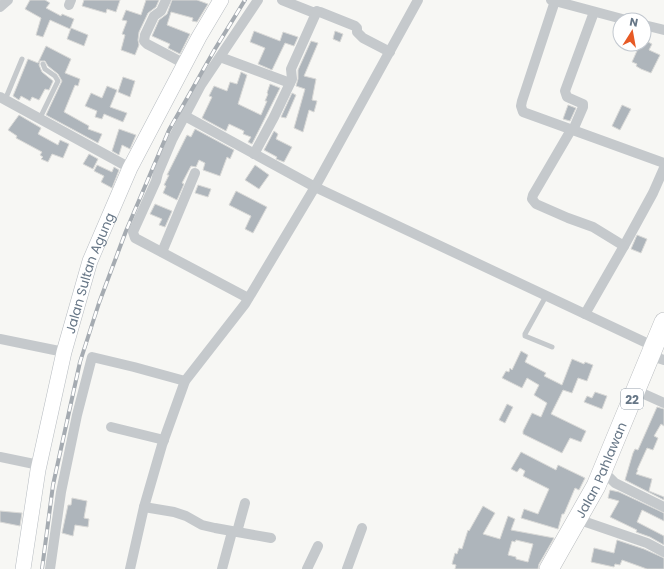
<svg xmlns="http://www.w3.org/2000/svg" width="664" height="569" font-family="Poppins,sans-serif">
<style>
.building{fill:#aeb5bb;stroke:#d9d9d7;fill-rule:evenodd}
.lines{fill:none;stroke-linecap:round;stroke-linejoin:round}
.secondary-casing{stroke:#b7bcc1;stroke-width:16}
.highway-casing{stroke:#b8bbbe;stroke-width:20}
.lane{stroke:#c5c9cc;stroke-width:5}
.street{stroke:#c5c9cc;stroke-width:10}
.secondary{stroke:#fff;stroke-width:15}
.highway{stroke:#fff;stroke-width:19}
.rail-casing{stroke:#a5abb1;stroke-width:4}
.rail{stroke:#fff;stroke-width:2.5;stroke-dasharray:8;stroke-linecap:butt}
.labels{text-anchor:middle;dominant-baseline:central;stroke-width:4;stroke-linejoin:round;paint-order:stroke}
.shield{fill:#fff;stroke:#949faa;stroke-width:1}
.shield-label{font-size:12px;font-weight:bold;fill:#667686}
.street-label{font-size:13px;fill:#667686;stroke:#fff}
</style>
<rect width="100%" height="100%" fill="#f7f7f4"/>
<!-- building -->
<g class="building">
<path d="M30 0H45L50 3 46 8 61 16 62 14 74 19 70 29 50 20 43 37 36 35 41 18 25 9Z"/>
<path d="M84 0H120L116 12 107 9 106 13 82 6Z"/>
<path d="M146 0H159L156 7 148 13 139 32 138 40 139 45 135 55 121 50 125 35 122 34 127 21 122 20 126 10 141 15Z"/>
<path d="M172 0H197L208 4 197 22 192 21 193 18 171 12 167 25 190 34 180 54 168 48 170 44 152 36 159 20 167 14Z"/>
<path d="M71 28 88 35 84 46 67 39Z"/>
<path d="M254 31 280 41 283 32 298 37 294 46 285 43 272 70 258 64 265 48 250 42Z"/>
<path d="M335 31 343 34 340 42 333 39Z"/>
<path d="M644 40 652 44 649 50 660 55 651 73 641 69 636 66 637 64 632 62 640 44H644Z"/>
<path d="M311 41 318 43 304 76 316 79 312 100 317 101 314 112 309 110 303 132 294 128 305 89 296 86 298 79V70Z"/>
<path d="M46 46 71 59 65 73 80 79 78 86 75 85 64 112 89 126 88 129 102 134 98 143 46 115 62 81 58 74 48 66 45 61H40L39 65 42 72 53 81 49 90 45 89 39 100 32 97 30 101 21 96 19 100 13 96 28 59 38 63Z"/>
<path d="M241 72 247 75 238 104 261 115 267 101H265L268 94 267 93 270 84 280 88 252 144 248 142 251 137 243 134 244 131 229 124 226 131 202 118 212 97 209 96 214 86 227 91 230 82 237 84Z"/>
<path d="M123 77 135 81 130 97 118 92Z"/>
<path d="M107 86 117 90 110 107 127 113 123 122 104 114 102 119 95 117 97 111 85 106 91 93 102 98Z"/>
<path d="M292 93 296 95 286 118 281 117Z"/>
<path d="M568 105 576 108 570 121 563 119Z"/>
<path d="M622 105 631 109 620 130 612 126Z"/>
<path d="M19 115 41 128 38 134 58 145 60 140 69 144 63 158 52 154 48 162 41 159 43 157 40 155 42 152 16 138 17 136 8 130Z"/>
<path d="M119 129 136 135 130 149 122 145 119 155 112 151Z"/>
<path d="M195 129 234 150 230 159 227 157 220 176 203 170 205 163 199 160 196 167 191 166 182 183 184 184 177 200 163 193 166 186 164 185 169 175H167L187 135 191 137Z"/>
<path d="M274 131 278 134 276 139 292 147 284 162 276 159 277 157 264 150Z"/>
<path d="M89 154 98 159 93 169 83 164Z"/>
<path d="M97 165 112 172 114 167 119 170 112 188 101 182 104 176 94 171Z"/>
<path d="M255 165 269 175 259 189 245 180Z"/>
<path d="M198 185 211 189 208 197 195 193Z"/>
<path d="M236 191 267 207 253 233 245 229 251 216 229 205Z"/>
<path d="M155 204 172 211 165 227 159 225 162 219 150 214Z"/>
<path d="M637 235 647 239 641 253 631 249Z"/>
<path d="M521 351 528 355 525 362 546 373 544 376 562 385 572 359 584 364 585 362 593 365 587 381 578 378 572 393 563 390 551 414 586 431 581 442 570 438 562 453 523 434V431L532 413 541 417 547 403 534 395 539 385 527 378 522 388 502 378 506 371 509 372 510 368 512 370Z"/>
<path d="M595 392 607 396 602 409 584 402 587 396 592 398Z"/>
<path d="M507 404 513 407 505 423 499 420Z"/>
<path d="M657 407 664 409V426L661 424 654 436 658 438 653 450 647 448 637 470H638L636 474 652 479 649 491 664 497V500L625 480 633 453 635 449 638 450Z"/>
<path d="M521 452 556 470 558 465 585 478 579 490 575 488 564 514H562L558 529 521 518 524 509 538 514 549 489 523 476 525 471 520 468 517 472 511 469Z"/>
<path d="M610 490 619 492 664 513V521L642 510 637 522 664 536V545L650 537 636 532 637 530 610 517 619 501 608 498Z"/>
<path d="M72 498 87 501 84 518 89 519 88 527 75 525 73 536 62 533 68 505H71Z"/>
<path d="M483 506 495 513 483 534 500 539 508 516 515 519 511 530 554 538 539 564 538 569H455L456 565 452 564 455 553 457 554 459 548 462 549 468 530 469 531ZM516 540 533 544 528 562 516 559V557L508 555 512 541 515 542Z"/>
<path d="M0 511 22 513 20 526 0 522Z"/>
<path d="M617 540 644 549 664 558V569H647L622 560 620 565 615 564 614 567 591 562 594 548 614 553Z"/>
</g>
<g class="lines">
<!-- secondary casing -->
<g class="secondary-casing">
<g id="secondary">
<path id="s1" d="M23 569 38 470 64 352 90 261 130 168 199 37 221 0"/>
</g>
</g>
<!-- highway casing -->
<g class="highway-casing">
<g id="highway">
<path id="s2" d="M549 569 596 486 664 322"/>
</g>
</g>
<!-- lane -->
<g class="lane">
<path d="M5 100 22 59"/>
<path d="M40 118 58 81 55 76 45 69 43 64"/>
<path d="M546 296 525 334V336L552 347"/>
</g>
<!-- street -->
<g class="street">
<path d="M166 0 161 11 154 16 145 35 144 41 147 44 185 64"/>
<path d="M282 0 312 12H320L355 26 357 28V32L363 38 390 52"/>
<path d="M551 0 626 20"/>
<path d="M555 1 522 101 521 106 523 112 664 163"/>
<path d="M69 5 71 0"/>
<path d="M0 7 8 0"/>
<path d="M644 25 664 30"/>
<path d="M220 57 290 83"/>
<path d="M0 97 130 168"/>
<path d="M185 116 315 187 653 346"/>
<path d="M571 130 533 195 532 199 536 204 568 218 593 227 624 246 653 193 664 168"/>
<path d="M573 130 583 107V104L567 97 565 91 594 12"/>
<path d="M254 154 274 117 292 79 291 69 317 11"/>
<path d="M162 252 195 173"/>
<path d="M248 298 135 238 133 232 156 181 158 173 172 140 201 85 258 0"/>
<path d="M585 314 624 246"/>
<path d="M0 339 64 352"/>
<path d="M649 355 664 360"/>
<path d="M635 390 664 403"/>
<path d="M111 427 164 440"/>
<path d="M0 457 39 465"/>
<path d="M602 470 615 483 664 507"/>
<path d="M144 507 174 512 186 516 202 525 215 528 271 538"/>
<path d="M577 519 647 543 664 552"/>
<path d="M237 532 245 503"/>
<path d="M50 569 61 492 77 415 92 357 134 367 185 381"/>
<path d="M130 569 144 507 162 445 185 381 245 304 315 187 418 0"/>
<path d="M222 569 232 532"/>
<path d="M307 569 318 546"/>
<path d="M347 569 362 528"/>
</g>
<!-- secondary -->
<use href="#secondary" class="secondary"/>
<!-- highway -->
<use href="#highway" class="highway"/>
<!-- rail casing -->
<g class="rail-casing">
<path id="rail" d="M42 569 53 485 80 362 99 303 126 231 169 130 215 49 245 0"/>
</g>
<!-- rail -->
<use href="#rail" class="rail"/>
</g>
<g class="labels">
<!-- shield labels -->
<rect class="shield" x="621" y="389" width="22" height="20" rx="3"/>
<g class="shield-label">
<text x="632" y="399">22</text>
</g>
<!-- street labels -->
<g class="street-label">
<text stroke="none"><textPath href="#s1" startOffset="304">Jalan Sultan Agung</textPath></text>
<text stroke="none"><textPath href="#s2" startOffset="112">Jalan Pahlawan</textPath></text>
</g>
</g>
<!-- north arrow -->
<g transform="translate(632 32) rotate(11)"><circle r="19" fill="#ffffff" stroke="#c2c8cf"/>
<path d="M0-3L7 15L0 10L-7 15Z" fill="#e75a25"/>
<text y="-6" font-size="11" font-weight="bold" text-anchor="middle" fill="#667686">N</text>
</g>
</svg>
